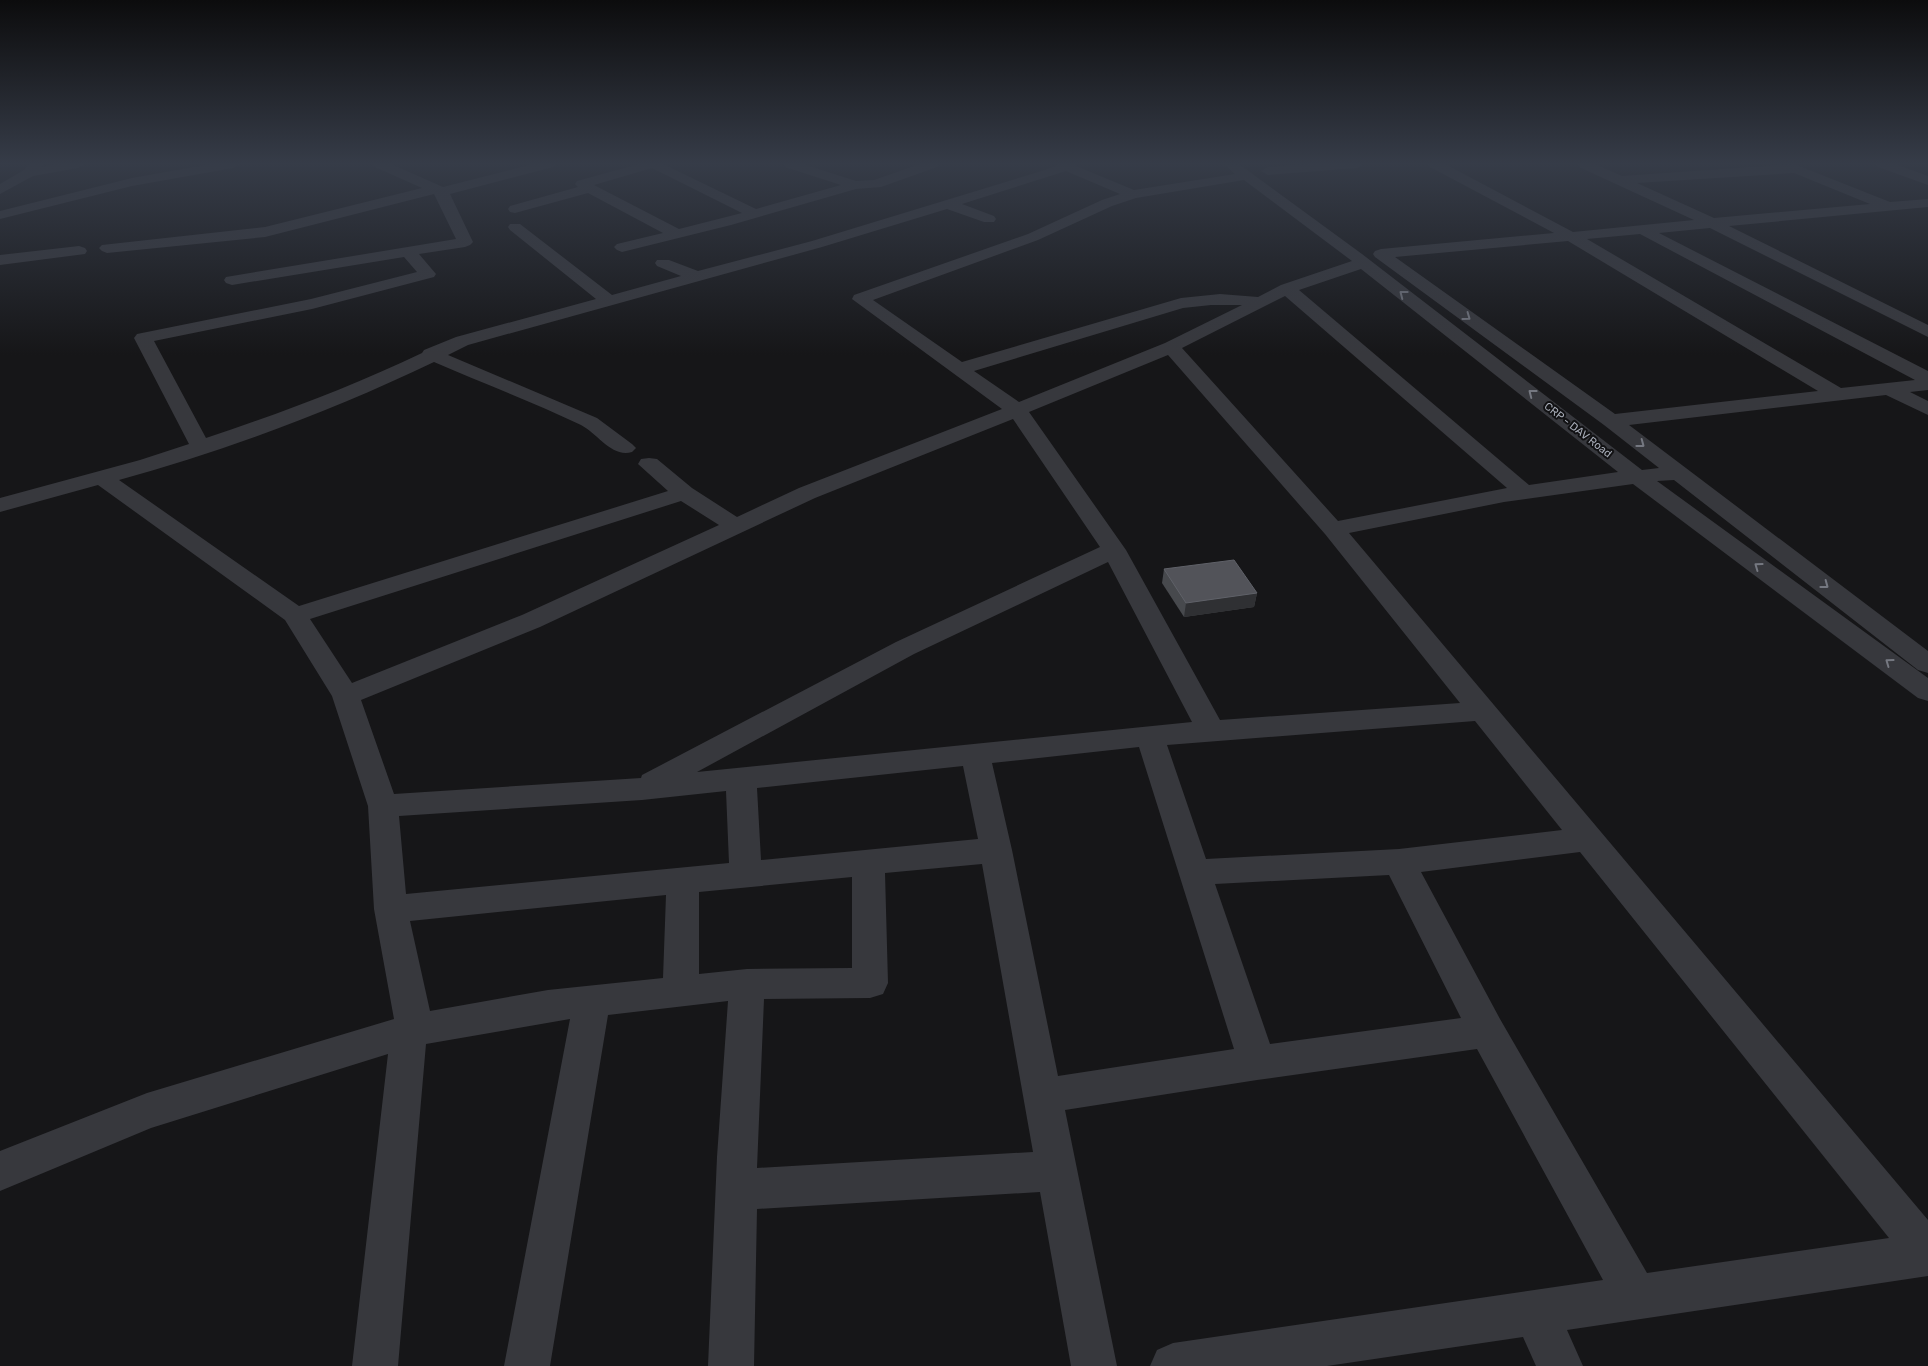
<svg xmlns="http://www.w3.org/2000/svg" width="1928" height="1366" font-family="Rubik,sans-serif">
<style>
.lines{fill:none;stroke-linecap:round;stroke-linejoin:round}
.minor{fill:#37383d;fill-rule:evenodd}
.wall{fill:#47494d}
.shaded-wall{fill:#2f3033}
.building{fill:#525359;stroke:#5f6168}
.oneway{stroke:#757881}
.labels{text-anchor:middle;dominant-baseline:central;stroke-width:4;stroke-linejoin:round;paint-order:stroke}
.far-street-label{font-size:11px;fill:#a8adb8;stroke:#111113}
</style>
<rect width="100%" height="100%" fill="#161618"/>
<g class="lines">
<!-- minor -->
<g class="minor">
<path d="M29 164H43L41 167 57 164H85L78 168 33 176 0 194V184L24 170Z"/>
<path d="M211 164H240L233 168 132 186 0 219V211L132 178Z"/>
<path d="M373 164H391L443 187 533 164H555L553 167 450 194 473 242 470 245 465 247 419 254 436 274 434 277 312 309 154 341 206 438C281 413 351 387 422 353L424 350 456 337 596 299 510 230 508 227 510 224H520L612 295 681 276 657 266 655 263 657 260H669L698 271 812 241 1045 170 1060 164H1078L1076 166 1134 190 1235 174 1225 165 1239 164 1362 254 1642 470 1659 468 1604 425 1375 257 1373 254 1375 251 1381 249 1554 233 1430 167 1428 164H1445L1573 232 1694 220 1579 167 1577 164H1595L1622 176 1794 164 1890 202 1928 199V207L1729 226 1928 325V337L1710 228 1659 233 1928 371V390L1910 392 1928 401V415L1886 395 1629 425 1928 651V673L1918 670 1674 480 1657 481 1928 678V701L1918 698 1633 484 1504 502 1349 533 1928 1220V1276L1567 1330 1583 1366H1536L1523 1337 1327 1366H1150L1157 1350 1173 1343 1603 1280 1477 1049 1257 1080 1065 1110 1117 1366H1071L1040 1192 757 1209 754 1366H708L717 1157 728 1001 608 1015 550 1366H504L570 1019 426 1044 398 1366H352L388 1054 151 1128 0 1191V1151L147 1093 394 1019 374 909 368 806 332 696 285 620 98 485 0 512V498L140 460 189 444 134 338 137 334 311 299 417 272 404 257 232 285 226 283 224 280 226 277 456 239 434 194 265 237 107 253 102 251 99 248 102 245 265 227 422 188 375 167ZM1066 171 1120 194 1102 200 1028 234 854 295 852 299 1002 409 799 488 737 517 692 488 657 459 649 458 641 459 638 464 668 491 299 606 119 480C225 451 334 410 434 362 482 383 533 402 581 425 598 434 612 458 632 452L636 448 632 444 597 418 448 355 468 345 822 247 947 209 984 222H994L996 219 994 216 962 204ZM1794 173 1870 204 1714 218 1637 183ZM1244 180 1352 261 1281 285 1258 297 1220 294 1181 298 962 362 873 300 1038 240 1112 206 1136 198ZM1640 234 1915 380 1841 388 1587 239ZM1568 241 1818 391 1615 414 1395 257ZM1361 269 1618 472 1529 485 1299 290ZM1285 296 1507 488 1338 521 1182 348ZM1211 305H1242L1165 343 1019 402 974 371 1183 308ZM1168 355 1325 534 1460 703 1220 720 1126 550 1029 412ZM1013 419 1100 547 896 642 642 775 641 778 394 794 361 700 540 627 815 498ZM681 501 719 525 522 615 352 683 310 619ZM1108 562 1192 722 697 772 914 654ZM1475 721 1562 830 1399 849 1206 859 1167 745ZM1139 747 1234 1049 1058 1076 1012 850 992 763ZM963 766 978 839 761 860 757 788ZM726 791 729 863 406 894 399 816 642 800ZM1580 852 1889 1238 1647 1273 1500 1019 1421 872ZM982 864 1033 1152 757 1168 764 999 870 998 883 994 888 983 885 873ZM1389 875 1461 1018 1270 1044 1215 884ZM852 877V968L747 969 699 974V892ZM666 895 663 978 548 990 430 1011 410 921Z"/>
<path d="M639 164H663L756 209 841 185 785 167 783 164H803L856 181 874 180 920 164H939L937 167 881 187 856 189 731 225 622 252 617 250 614 247 617 244 663 233 588 193 515 213 510 212 508 209 510 206 578 187 575 184 577 181ZM652 168 742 213 679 229 594 185Z"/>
<path d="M1307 164H1364L1357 168 1268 175 1261 171 1268 167Z"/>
<path d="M1876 164H1895L1928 176V185L1878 167Z"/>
<path d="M79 246 85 248 87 251 85 254 0 265V255Z"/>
</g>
</g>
<!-- wall -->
<path class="wall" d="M1164 569 1257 593 1254 607 1184 617 1162 583Z"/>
<!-- shaded-wall -->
<path class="shaded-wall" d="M1257 593 1254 607 1184 617 1186 603Z"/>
<!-- building -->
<path class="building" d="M1234 560 1257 593 1186 603 1164 569Z"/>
<!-- one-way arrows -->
<defs><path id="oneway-chevron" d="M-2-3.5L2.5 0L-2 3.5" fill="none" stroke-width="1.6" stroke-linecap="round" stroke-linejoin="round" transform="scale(1.25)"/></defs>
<g class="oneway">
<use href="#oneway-chevron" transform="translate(1403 294) rotate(-142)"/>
<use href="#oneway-chevron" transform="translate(1467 317) rotate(36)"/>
<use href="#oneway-chevron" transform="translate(1532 393) rotate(-142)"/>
<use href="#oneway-chevron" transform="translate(1641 444) rotate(37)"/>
<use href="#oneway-chevron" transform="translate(1758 566) rotate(-144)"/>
<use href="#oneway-chevron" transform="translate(1825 585) rotate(37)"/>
<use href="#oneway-chevron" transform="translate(1889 662) rotate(-144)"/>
</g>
<!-- sky -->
<linearGradient id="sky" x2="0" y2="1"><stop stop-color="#0c0c0d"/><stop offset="0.46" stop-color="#363c48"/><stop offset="1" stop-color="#363c48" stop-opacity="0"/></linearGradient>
<rect width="1928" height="355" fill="url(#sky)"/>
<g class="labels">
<!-- far-street labels -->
<g class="far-street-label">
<text transform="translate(1578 430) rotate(38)">CRP - DAV Road</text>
</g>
</g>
</svg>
